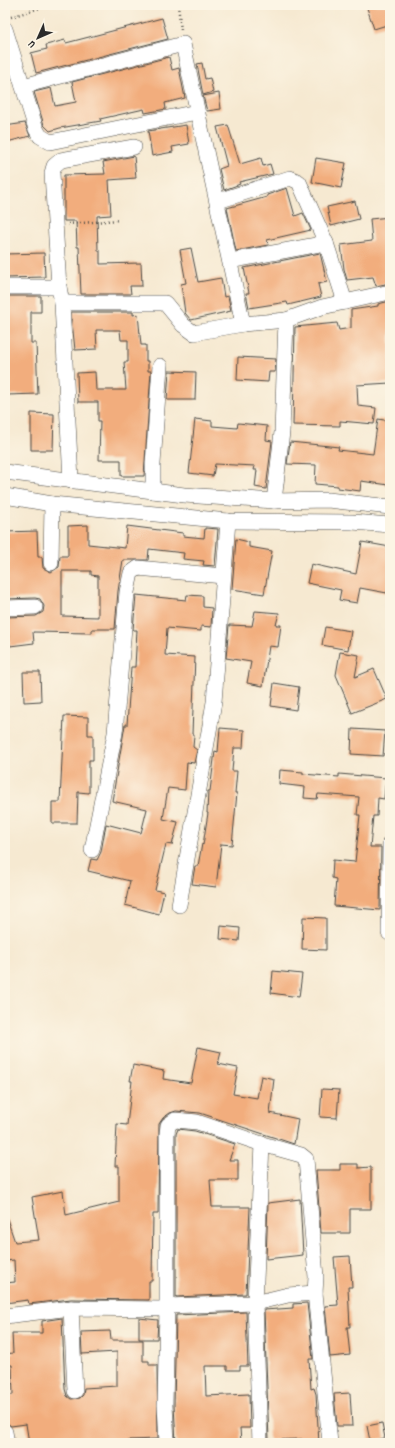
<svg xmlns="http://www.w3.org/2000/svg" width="395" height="1448" font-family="Dekko,sans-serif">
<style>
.building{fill:#f2ad7d;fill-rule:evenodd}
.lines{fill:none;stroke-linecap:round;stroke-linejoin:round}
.minor-casing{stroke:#494844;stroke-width:16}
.path{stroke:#494844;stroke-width:2.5;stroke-dasharray:1 3;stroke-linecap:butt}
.minor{stroke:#fff;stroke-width:15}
</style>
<rect width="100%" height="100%" fill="#fcf5e5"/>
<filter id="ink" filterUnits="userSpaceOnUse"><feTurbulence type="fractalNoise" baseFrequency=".025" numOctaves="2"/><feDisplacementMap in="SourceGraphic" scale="8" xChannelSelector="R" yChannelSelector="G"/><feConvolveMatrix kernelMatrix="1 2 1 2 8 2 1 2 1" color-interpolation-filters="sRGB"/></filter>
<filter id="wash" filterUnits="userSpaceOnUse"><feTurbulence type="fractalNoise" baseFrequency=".012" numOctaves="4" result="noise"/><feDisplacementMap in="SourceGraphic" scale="16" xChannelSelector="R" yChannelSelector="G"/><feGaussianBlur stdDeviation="0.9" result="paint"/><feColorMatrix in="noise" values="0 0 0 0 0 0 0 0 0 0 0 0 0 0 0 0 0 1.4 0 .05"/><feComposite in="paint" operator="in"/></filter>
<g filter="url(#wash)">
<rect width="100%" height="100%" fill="#f6e9d1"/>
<g id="blocks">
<!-- building -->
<g class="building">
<path d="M366 5H390V24L374 29Z"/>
<path d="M162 18 168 39 36 73 31 53 47 49 46 45 65 40 66 43Z"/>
<path d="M169 57 172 70 179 68 185 98 165 103 166 109 145 113 144 109 100 119 101 121 60 128 50 131 44 125 34 92 51 88 55 106 76 102 72 82Z"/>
<path d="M202 63 205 79 210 78 213 92 203 95 197 64Z"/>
<path d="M219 93 221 109 207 111 203 96Z"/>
<path d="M25 123 30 136 7 142 5 126Z"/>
<path d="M186 125 189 144 172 147 173 152 152 156 148 131Z"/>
<path d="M228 125 240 164 261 158 263 166 270 164 273 174 239 182 240 184 224 190 219 169 227 166 217 127Z"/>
<path d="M134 156 136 178 109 180 111 215 97 216 98 251H100V264L141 263 142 286H130L131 294H81L79 247H77L76 221H64V175L105 174 103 162Z"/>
<path d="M316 158 346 163 341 188 312 182Z"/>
<path d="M287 188 295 216 303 213 311 230 267 240 268 245 236 251 227 208 267 197V195Z"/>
<path d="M355 201 359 219 331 226 327 207Z"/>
<path d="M390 217V237H388L390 283 376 286 373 277 347 280 344 269 341 245 372 241 370 219Z"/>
<path d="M191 248 198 282 221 278 224 297 228 296 231 311 191 320 185 313 181 284 186 283 180 250Z"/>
<path d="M44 253 45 277 5 278V254Z"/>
<path d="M320 253 327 282 318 284 321 297 288 305 287 302 249 308 246 293H249L244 268Z"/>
<path d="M8 296H41V312H31V343H36L38 394 7 395 5 302H8Z"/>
<path d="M390 301V383L357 385 358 406 376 408 374 424 340 421V426L293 425 295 327 337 323 339 330 351 328V310L378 306V304Z"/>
<path d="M71 312H133V315L138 314 141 345H146V361H148V371H151L144 476H121V460H99L100 421H98V402H78L77 373 95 372 96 390H126L124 362H128V340H121L120 330H96L97 349 75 350Z"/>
<path d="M238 357 276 359 275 372H269L268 382 237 380Z"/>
<path d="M169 371 196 372 195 400H167Z"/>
<path d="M31 413 54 414 53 450H31Z"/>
<path d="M195 419 212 421V426L237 428 238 423 267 426 266 440 272 441 266 489 255 487 257 470H254L255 466 215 464 213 476 189 473Z"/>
<path d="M378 419 390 421 389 485 361 481 360 491 338 488V486L315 484 316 465 287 464 290 442 339 447 338 450 373 454Z"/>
<path d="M88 525V544L125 548 127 526 183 533V536L204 538 205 528 218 529 215 566 203 565 204 561 183 559 184 553 149 549 148 560H123L118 591 115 629H92V633L33 632 34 643 10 646 6 617 36 616 43 612 44 606 40 599 35 598 5 599V532L37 531 38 557H42L43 568 51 572 59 567 60 556H68V526ZM62 571H91V575L98 576V617L62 616Z"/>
<path d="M236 539 249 542V547L272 551 264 594 232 589Z"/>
<path d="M362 542 390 547V574L387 593 360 588 357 603 339 600 341 590 307 583 311 564 356 574Z"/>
<path d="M136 595 186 600 187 595 203 596V607L212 608 211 627 201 626V631L167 628 165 655 195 657 192 734 194 735 193 747 197 750 194 763 187 762 185 790 168 788 163 819 178 822 172 845 166 844 155 890 164 892 159 914 125 905 130 881 88 871 91 859 97 860 101 852 106 824 141 833 147 809 112 801 125 725H127L131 667H135L137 630H133Z"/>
<path d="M255 611 279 613 276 625H281L278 647 269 646 263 686 247 683 251 662 226 658 229 625 252 626Z"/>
<path d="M325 627 351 631 348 650 322 645Z"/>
<path d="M340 652 359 655 355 677 374 669 387 699 352 713 336 675Z"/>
<path d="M23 672H40L41 701 24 702Z"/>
<path d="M274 683 299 687 296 710 271 706Z"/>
<path d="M64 716 88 717V735H93V760H89V793L78 792 77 823H52V802H60Z"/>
<path d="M220 728 244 730 243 748H234L232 771H237L235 793H237L232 845 221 844 216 887 192 884 195 866H198L202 844 203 845 208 813H207L208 791H210L215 751 218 752Z"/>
<path d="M352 729 385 731 383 756 351 754Z"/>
<path d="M280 770 303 772V774L339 777V774L386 778 384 799 378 798 377 816H373L370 847H381L380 910 334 906 336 879 332 878 333 860 355 862 360 815H357L359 797 318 794 317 799 304 798 305 787 279 784Z"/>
<path d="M303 917 326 918V950L302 949Z"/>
<path d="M221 926 240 928 239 941 220 939Z"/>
<path d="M273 971 302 974 299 997 271 993Z"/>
<path d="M198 1047 221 1052 218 1064 238 1068 233 1094 257 1098 261 1076 274 1079 270 1113 298 1119 294 1144 200 1113 176 1111 170 1113 163 1118 159 1124 158 1214H153L152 1281H149V1300L71 1299 29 1304 28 1300 5 1303V1283L15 1282 14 1260 5 1261V1220L7 1219 15 1242 39 1240 32 1197 63 1191 66 1215 119 1202V1166H115L117 1124 127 1125 132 1081H130L133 1065 164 1071 163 1079 191 1083Z"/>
<path d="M322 1089 339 1090 337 1118 320 1117Z"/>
<path d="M178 1129 195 1131 235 1144 229 1160H238V1180H210L212 1207H250L246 1294 176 1297V1134Z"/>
<path d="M340 1164H358V1168L371 1167V1209H350V1233H321L316 1170H340Z"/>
<path d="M300 1199 303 1255 266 1259 268 1203Z"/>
<path d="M350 1256 352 1287H348L350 1327H347L350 1355 330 1357 325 1306 338 1305 334 1257Z"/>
<path d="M307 1303 313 1359H309L311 1389 314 1388 316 1394 319 1443H303L302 1439 269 1440 264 1310 293 1308V1304Z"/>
<path d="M246 1312 248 1366H240V1370H227V1366H205L206 1396 249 1394 250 1428H240L241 1443H176L174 1405 176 1315Z"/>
<path d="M62 1318 65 1389 67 1396 71 1399 80 1398 83 1395 84 1388 117 1386V1352L82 1354 81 1332 110 1331 111 1340H143V1361H149V1365H157L158 1439 129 1440V1443H29L26 1424 11 1426 7 1423 5 1395H13L12 1365H5V1354L13 1353 12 1333H42V1321Z"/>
<path d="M139 1318 158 1320 157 1339H139Z"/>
<path d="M350 1393 352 1426H337L334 1394Z"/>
<path d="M382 1423 385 1438 370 1441 367 1426Z"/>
</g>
</g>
</g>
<g filter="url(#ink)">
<use href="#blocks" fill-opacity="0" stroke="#494844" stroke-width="1"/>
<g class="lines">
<!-- minor casing -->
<g class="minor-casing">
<g id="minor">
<path d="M5 29 36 129 40 136 50 142 197 112"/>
<path d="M23 86 183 44 243 324 286 320"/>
<path d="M218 201 290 178 299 182 326 243 345 302"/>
<path d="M230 261 326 243"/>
<path d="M5 287H59"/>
<path d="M62 303H165L183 325 194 333 243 324"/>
<path d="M5 472 184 495 274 501 328 500 390 507"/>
<path d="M71 481 62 303 59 287 52 173 54 166 61 160 134 147"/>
<path d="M153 491V464L160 366"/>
<path d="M5 496 52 504 228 521 352 522 390 525"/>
<path d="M274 501 282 432 286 320 322 307 390 292"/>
<path d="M51 563 52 504"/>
<path d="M5 608 35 607"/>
<path d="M92 850 115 733 127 592 131 573 138 568 223 576"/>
<path d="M179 905 214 702 228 521"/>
<path d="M389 933 390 843"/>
<path d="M167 1306 255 1303 288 1295 315 1293"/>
<path d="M71 1308 75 1391"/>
<path d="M5 1316 71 1308 166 1309"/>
<path d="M5 1432 7 1443"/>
<path d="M167 1443 165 1405 167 1306V1134L168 1125 175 1120 197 1122 262 1144 301 1155 306 1159 316 1277 315 1293 330 1443"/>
<path d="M260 1443 255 1303 262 1144"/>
</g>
</g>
<!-- path -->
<g class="path">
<path d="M178 5 181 30"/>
<path d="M11 17 49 5"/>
<path d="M68 224 119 220"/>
</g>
<!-- minor -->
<use href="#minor" class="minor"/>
</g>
</g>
<!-- margin -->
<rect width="395" height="1448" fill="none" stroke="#fcf5e5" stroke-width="20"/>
<!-- north arrow -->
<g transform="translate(38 38) rotate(225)" stroke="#fcf5e5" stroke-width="3" paint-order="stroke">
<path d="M0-3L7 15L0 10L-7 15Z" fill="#2b2b2b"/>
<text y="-6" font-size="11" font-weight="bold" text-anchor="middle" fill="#2b2b2b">U</text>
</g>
</svg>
